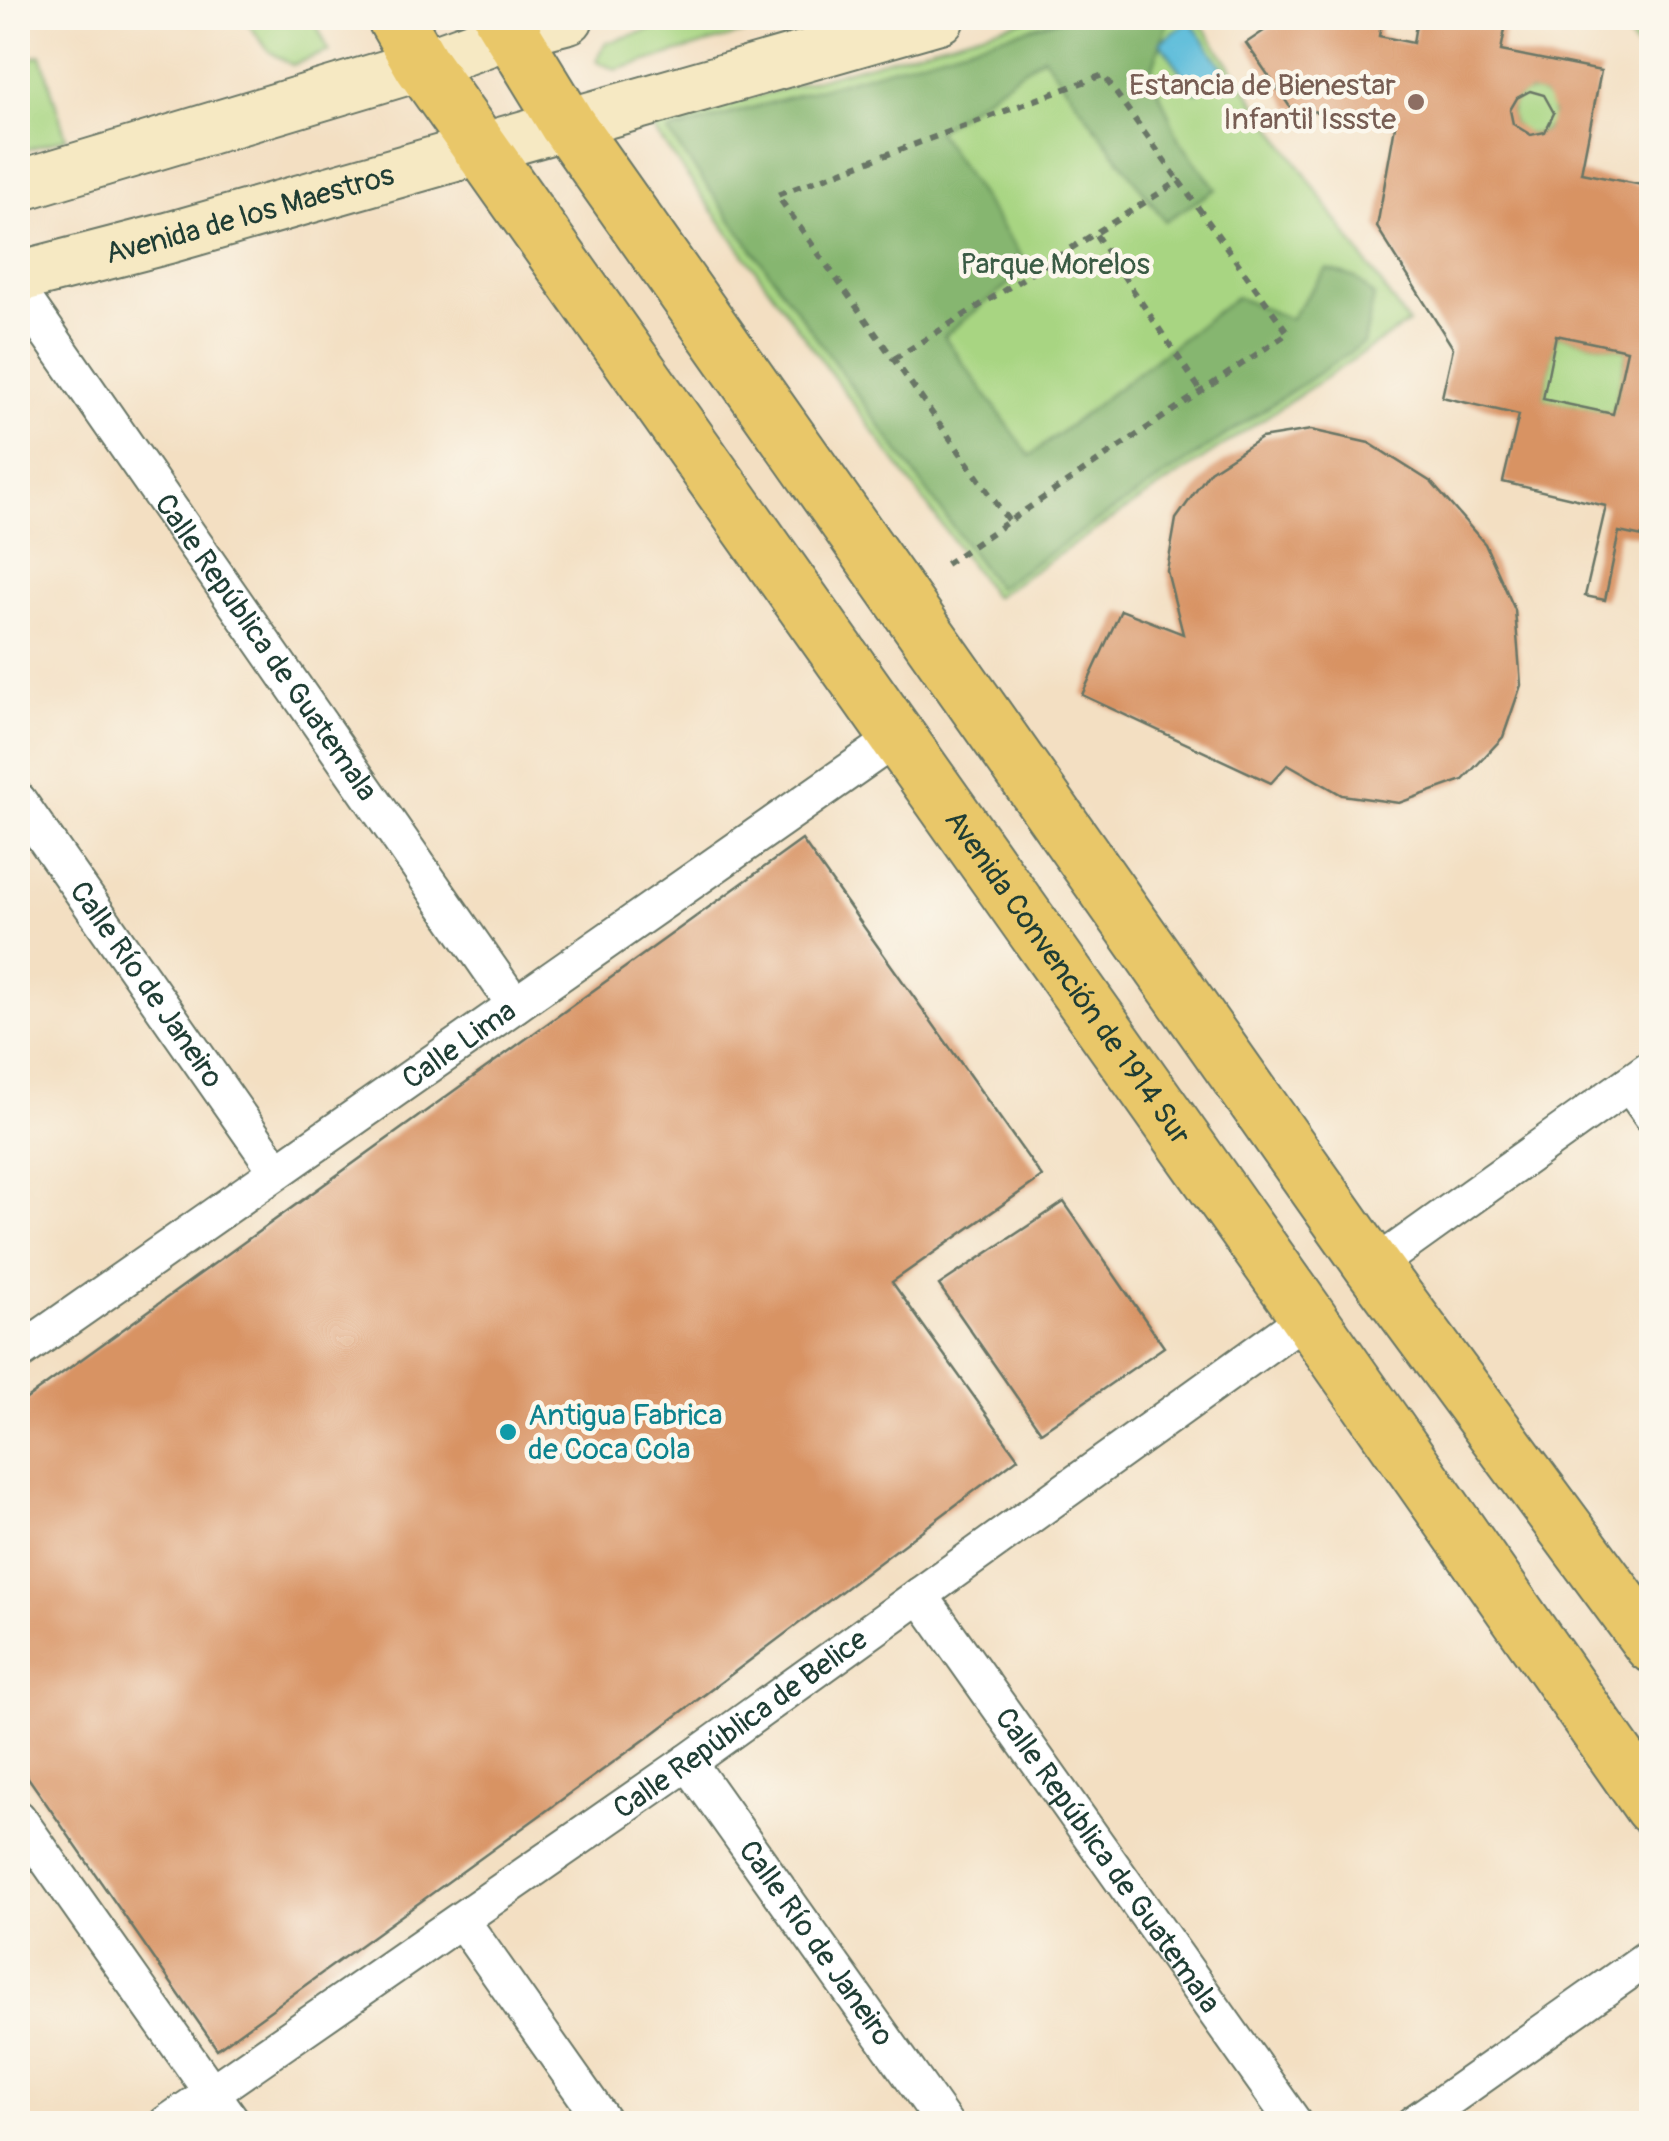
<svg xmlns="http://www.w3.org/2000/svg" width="1669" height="2141" font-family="Pangolin,sans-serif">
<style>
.green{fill:#a8d582;stroke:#64895b;stroke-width:2.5}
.forest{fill:#86b670;stroke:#527a52;stroke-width:2.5}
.water{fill:#5cbcda;stroke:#3e7c87;stroke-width:2.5}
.building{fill:#d89363;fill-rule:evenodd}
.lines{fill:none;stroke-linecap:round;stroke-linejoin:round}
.street-casing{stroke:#697666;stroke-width:39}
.secondary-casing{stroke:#697666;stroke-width:54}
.primary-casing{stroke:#697666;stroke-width:59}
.path{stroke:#697666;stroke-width:6;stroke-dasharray:8 8;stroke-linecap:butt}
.street{stroke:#fff;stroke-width:35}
.secondary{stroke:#f6e9c3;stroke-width:50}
.primary{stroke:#e9c769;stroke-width:55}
.education-dot{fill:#8d6e63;stroke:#fbf7ec;stroke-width:4}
.culture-dot{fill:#0f9aa8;stroke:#fbf7ec;stroke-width:4}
.labels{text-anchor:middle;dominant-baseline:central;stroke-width:9;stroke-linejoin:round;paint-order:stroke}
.education-label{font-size:30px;fill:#785e54;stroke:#fbf7ec;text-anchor:end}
.street-label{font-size:30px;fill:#1f3d34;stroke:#fbf7ec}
.park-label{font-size:30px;fill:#3a5b44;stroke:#fbf7ec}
.culture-label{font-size:30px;fill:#0d838f;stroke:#fbf7ec;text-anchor:start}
</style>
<rect width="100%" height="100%" fill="#fbf7ec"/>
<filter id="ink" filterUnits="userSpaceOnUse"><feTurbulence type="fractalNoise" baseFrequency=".01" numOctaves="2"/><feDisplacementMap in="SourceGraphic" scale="20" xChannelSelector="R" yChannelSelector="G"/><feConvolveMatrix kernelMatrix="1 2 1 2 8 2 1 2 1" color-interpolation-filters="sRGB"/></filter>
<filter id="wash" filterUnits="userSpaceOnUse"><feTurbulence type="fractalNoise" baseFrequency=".0048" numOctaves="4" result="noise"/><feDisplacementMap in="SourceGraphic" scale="40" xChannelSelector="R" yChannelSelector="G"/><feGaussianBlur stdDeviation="2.25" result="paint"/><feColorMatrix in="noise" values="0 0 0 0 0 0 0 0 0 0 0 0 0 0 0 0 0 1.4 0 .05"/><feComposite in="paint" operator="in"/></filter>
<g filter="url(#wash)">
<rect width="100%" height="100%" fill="#f3dfc2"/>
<!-- green -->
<g class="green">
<path d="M244 18H313L329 51 292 65 269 51Z"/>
<path d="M688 18H796L616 70 596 61 606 43Z"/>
<path d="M1032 18H1197L1408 323 994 597 651 126Z"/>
<path d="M1616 18H1651V69Z"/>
<path d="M41 55 66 138 18 152V62Z"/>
<circle cx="1532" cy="113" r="21"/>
<path d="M1556 335 1627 350 1613 414 1543 399Z"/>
</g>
<!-- forest -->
<path class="forest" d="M1064 18H1165L1168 22 1151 72 1179 140 1216 189 1165 221 1043 56 937 131 1029 268 944 336 1030 456 1236 297 1290 319 1327 269 1356 278 1374 297 1364 343 997 588 668 132Z"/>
<!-- water -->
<path class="water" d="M1190 21 1225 71 1196 92 1160 42Z"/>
<g id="blocks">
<!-- building -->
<g class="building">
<path d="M1283 18H1382L1379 36 1413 43 1417 18H1507L1501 51 1601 71 1581 173 1652 187V539L1619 532 1605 600 1585 596 1606 506 1503 482 1519 415 1442 397 1453 348 1377 227 1395 126 1290 107 1246 43ZM1530 91 1544 95 1554 113 1545 132 1531 135 1513 124 1510 110 1517 98ZM1556 335 1627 350 1613 414 1543 399Z"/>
<path d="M1311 430 1369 443 1431 482 1485 544 1515 610 1521 685 1503 737 1463 780 1399 803 1342 795 1288 764 1271 783 1082 695 1121 610 1183 634 1167 571 1176 519 1210 471 1261 438Z"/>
<path d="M802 840 1042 1177 892 1282 1018 1458 651 1735 217 2049 18 1763V1405Z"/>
<path d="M1064 1202 1164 1347 1041 1432 939 1285Z"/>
</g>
</g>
</g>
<g filter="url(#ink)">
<use href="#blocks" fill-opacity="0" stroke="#697666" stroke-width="2.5"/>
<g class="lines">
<!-- street casing -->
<g class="street-casing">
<g id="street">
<path id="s1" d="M18 290 515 1005"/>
<path id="s2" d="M18 800 277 1171"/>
<path d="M1629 1084 1652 1116"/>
<path d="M1373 1267 1652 1067"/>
<path id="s3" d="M18 1353 898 737"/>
<path id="s4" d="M920 1595 1295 2124"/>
<path id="s5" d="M688 1762 945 2124"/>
<path d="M18 1818 234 2124"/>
<path d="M462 1921 605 2124"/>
<path id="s6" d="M166 2124 688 1762 1308 1316"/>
<path d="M1413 2124 1652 1955"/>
</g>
</g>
<!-- secondary casing -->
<g class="secondary-casing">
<g id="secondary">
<path d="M18 186 422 65 510 33 568 18"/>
<path id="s7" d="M18 277 168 238 939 18"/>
</g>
</g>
<!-- primary casing -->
<g class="primary-casing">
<g id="primary">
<path id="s8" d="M395 18 422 65 1308 1316 1652 1807"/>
<path d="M502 18 567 124 1373 1267 1652 1645"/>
</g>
</g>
<!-- path -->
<g class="path">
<path d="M1096 235 1201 391"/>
<path d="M894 359 1179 181 1288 333 944 565"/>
<path d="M1008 520 777 195 1103 75 1179 181"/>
</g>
<!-- street -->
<use href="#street" class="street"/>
<!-- secondary -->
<use href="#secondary" class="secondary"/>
<!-- primary -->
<use href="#primary" class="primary"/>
</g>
</g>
<!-- markers -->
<circle class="education-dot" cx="1416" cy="102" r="10"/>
<circle class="culture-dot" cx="508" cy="1432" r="10"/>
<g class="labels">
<!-- education labels -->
<g class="education-label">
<text x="1396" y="85">Estancia de Bienestar<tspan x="1396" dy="34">Infantil Issste</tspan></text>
</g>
<!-- street labels -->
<g class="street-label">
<text stroke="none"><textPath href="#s7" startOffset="240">Avenida de los Maestros</textPath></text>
<text stroke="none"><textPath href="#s1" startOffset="435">Calle República de Guatemala</textPath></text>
<text stroke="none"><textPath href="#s8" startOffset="1172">Avenida Convención de 1914 Sur</textPath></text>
<text stroke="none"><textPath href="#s2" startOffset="225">Calle Río de Janeiro</textPath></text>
<text stroke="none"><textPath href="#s3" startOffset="538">Calle Lima</textPath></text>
<text stroke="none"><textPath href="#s6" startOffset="700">Calle República de Belice</textPath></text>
<text stroke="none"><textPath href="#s4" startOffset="325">Calle República de Guatemala</textPath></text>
<text stroke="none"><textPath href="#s5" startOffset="222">Calle Río de Janeiro</textPath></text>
</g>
<!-- park labels -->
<g class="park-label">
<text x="1055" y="264">Parque Morelos</text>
</g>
<!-- culture labels -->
<g class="culture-label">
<text x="528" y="1415">Antigua Fabrica<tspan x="528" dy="34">de Coca Cola</tspan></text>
</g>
</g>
<!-- margin -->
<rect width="1669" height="2141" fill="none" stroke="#fbf7ec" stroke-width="60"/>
</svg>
